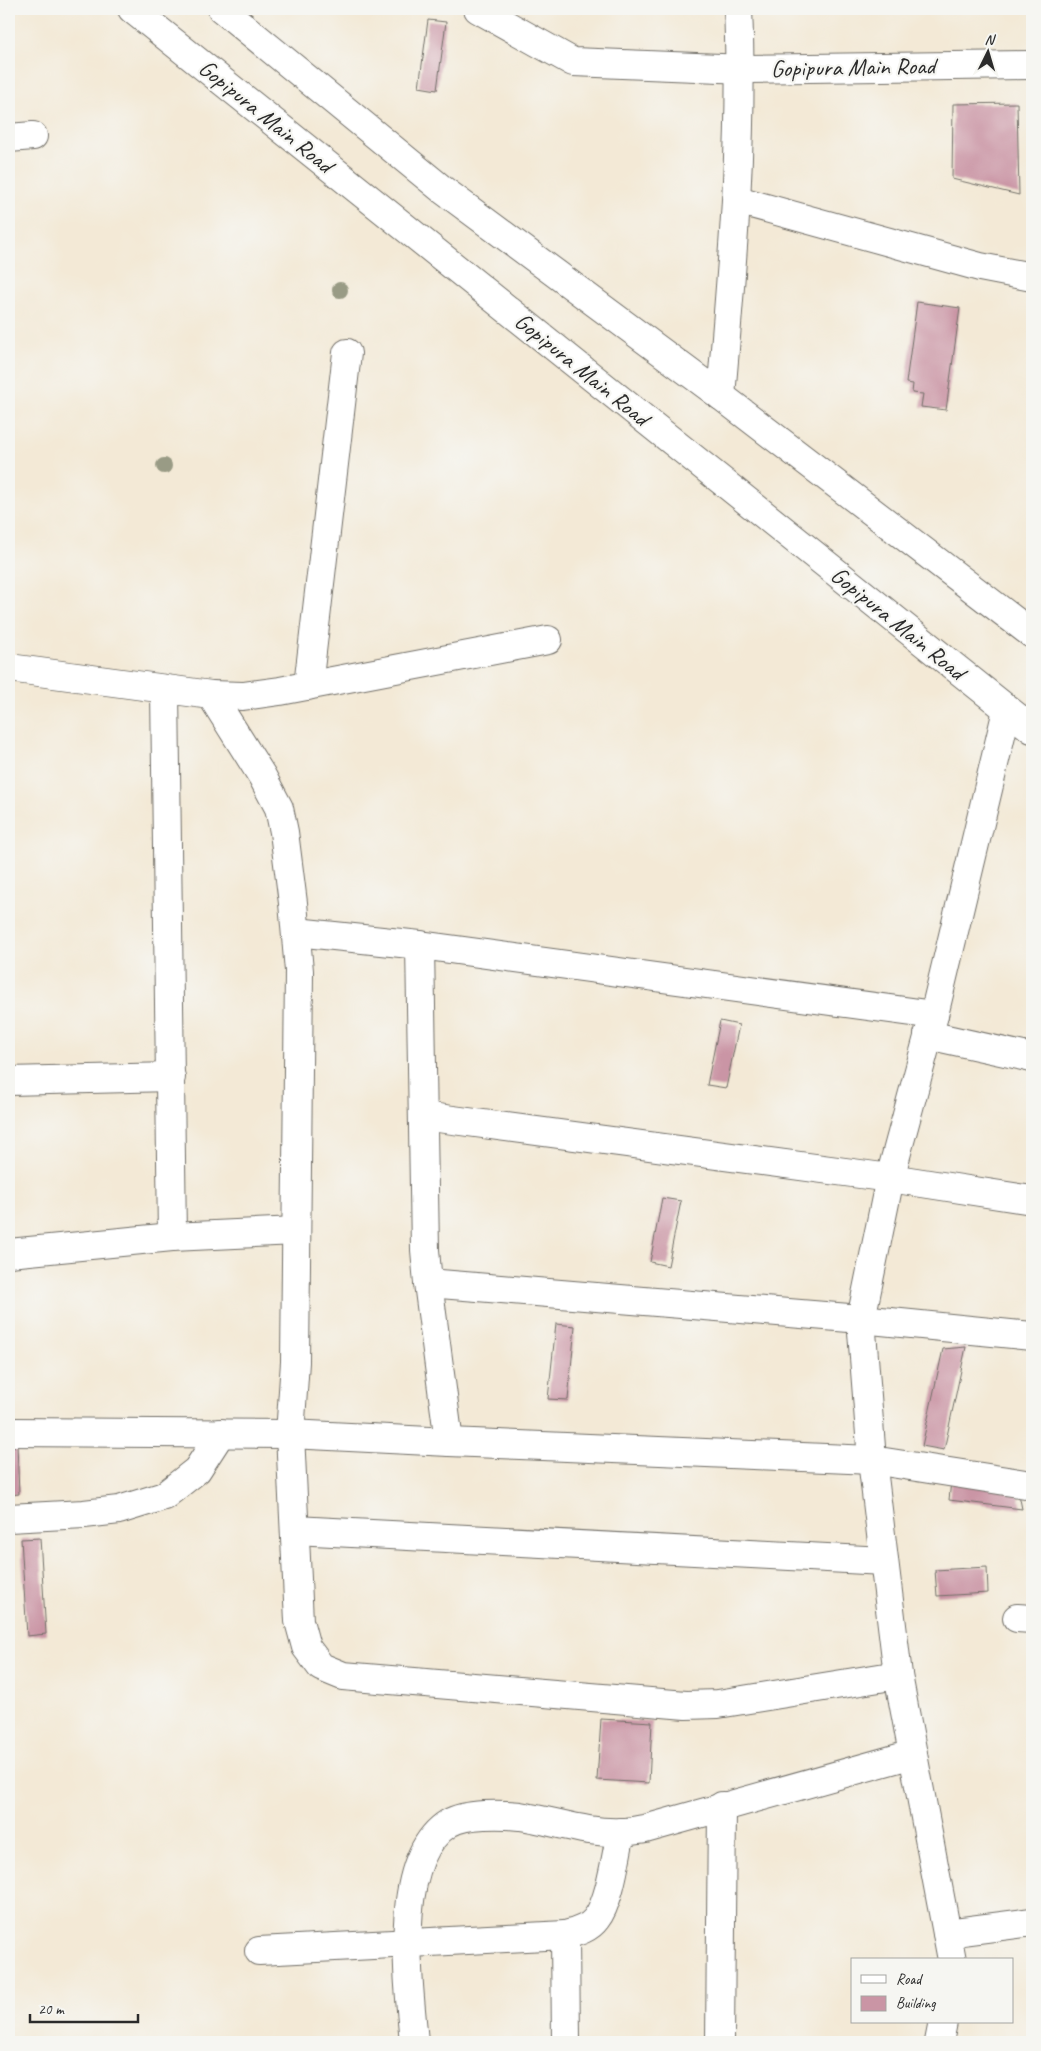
<svg xmlns="http://www.w3.org/2000/svg" width="1041" height="2051" font-family="Caveat,sans-serif">
<style>
.building{fill:#ca95a5}
.lines{fill:none;stroke-linecap:round;stroke-linejoin:round}
.minor-casing{stroke:#716e67;stroke-width:30}
.major-casing{stroke:#716e67;stroke-width:30}
.minor{stroke:#fff;stroke-width:28}
.major{stroke:#fff;stroke-width:28}
.tree{fill:#999b85}
.labels{text-anchor:middle;dominant-baseline:central;stroke-width:4.5;stroke-linejoin:round;paint-order:stroke}
.street-label{font-size:24px;fill:#2b2b2b;stroke:#f6f6f2}
</style>
<rect width="100%" height="100%" fill="#f6f6f2"/>
<filter id="ink" filterUnits="userSpaceOnUse"><feTurbulence type="fractalNoise" baseFrequency=".02" numOctaves="2"/><feDisplacementMap in="SourceGraphic" scale="10" xChannelSelector="R" yChannelSelector="G"/><feConvolveMatrix kernelMatrix="1 2 1 2 8 2 1 2 1" color-interpolation-filters="sRGB"/></filter>
<filter id="wash" filterUnits="userSpaceOnUse"><feTurbulence type="fractalNoise" baseFrequency=".0096" numOctaves="4" result="noise"/><feDisplacementMap in="SourceGraphic" scale="20" xChannelSelector="R" yChannelSelector="G"/><feGaussianBlur stdDeviation="1.12" result="paint"/><feColorMatrix in="noise" values="0 0 0 0 0 0 0 0 0 0 0 0 0 0 0 0 0 1.4 0 .05"/><feComposite in="paint" operator="in"/></filter>
<g filter="url(#wash)">
<rect width="100%" height="100%" fill="#f3e9d6"/>
<g id="blocks">
<!-- building -->
<g class="building">
<path d="M428 20 446 22 437 90 419 87Z"/>
<path d="M1017 103 1019 195 952 179 953 104Z"/>
<path d="M917 302 960 308 946 410 921 407 923 394 912 393 913 384 906 383Z"/>
<path d="M720 1021 739 1025 726 1088 707 1085Z"/>
<path d="M662 1198 681 1201 668 1266 650 1262Z"/>
<path d="M556 1324 575 1326 568 1400 548 1399Z"/>
<path d="M966 1347 944 1450 922 1446 943 1349Z"/>
<path d="M9 1444H17L19 1494 9 1495Z"/>
<path d="M951 1481 1018 1489 1022 1509 949 1500Z"/>
<path d="M40 1538 46 1634 27 1636 21 1539Z"/>
<path d="M987 1567 988 1593 937 1596 935 1570Z"/>
<path d="M601 1719 652 1722 649 1783 597 1780Z"/>
</g>
</g>
</g>
<g filter="url(#ink)">
<use href="#blocks" fill-opacity="0" stroke="#716e67" stroke-width="1"/>
<g class="lines">
<!-- minor casing -->
<g class="minor-casing">
<g id="minor">
<path d="M478 9 573 62 745 69 1032 65"/>
<path d="M9 138 33 136"/>
<path d="M737 200 980 267 1032 277"/>
<path d="M721 396C732 266 744 139 738 9"/>
<path d="M9 668 211 695 243 696 280 691 548 640"/>
<path d="M308 686 347 353"/>
<path d="M165 690 172 1237 296 1231"/>
<path d="M211 695 262 776 279 808 284 832 293 903 299 971 295 1362 290 1434 299 1621 306 1647 321 1667 343 1676 686 1705 718 1704 898 1675"/>
<path d="M296 932 420 945 934 1015"/>
<path d="M420 945 425 1250 428 1283 449 1442"/>
<path d="M928 1035 1032 1058"/>
<path d="M9 1081 171 1077"/>
<path d="M423 1116 890 1178 1032 1200"/>
<path d="M9 1253 172 1237"/>
<path d="M428 1283 861 1319 1032 1336"/>
<path d="M9 1432 290 1434 449 1442 872 1460 1032 1485"/>
<path d="M9 1518 84 1514 119 1510 164 1496 197 1470 221 1433"/>
<path d="M295 1530 884 1561"/>
<path d="M1017 1618 1032 1619"/>
<path d="M947 1933 1032 1922"/>
<path d="M565 1935 566 2042"/>
<path d="M259 1951 565 1935C576 1932 589 1929 596 1919 610 1902 616 1855 621 1832"/>
<path d="M952 1960 898 1675 872 1460 861 1319 890 1178 934 1015 1007 710"/>
<path d="M414 2042C409 1984 391 1859 449 1823 466 1813 502 1814 520 1816 554 1821 588 1834 622 1832 629 1832 637 1830 645 1829L913 1754"/>
<path d="M720 2042 722 1806"/>
<path d="M939 2042 943 2022"/>
</g>
</g>
<!-- major casing -->
<g class="major-casing">
<g id="major">
<path d="M132 9 1032 729"/>
<path d="M222 9 443 190 721 396 1032 634"/>
</g>
</g>
<!-- minor -->
<use href="#minor" class="minor"/>
<!-- major -->
<use href="#major" class="major"/>
</g>
<!-- trees -->
<g class="tree">
<circle cx="340" cy="290" r="8"/>
<circle cx="164" cy="466" r="8"/>
</g>
</g>
<g class="labels">
<!-- street labels -->
<g class="street-label">
<text transform="translate(853 67) rotate(-1)">Gopipura Main Road</text>
<text transform="translate(266 116) rotate(39)">Gopipura Main Road</text>
<text transform="translate(582 369) rotate(39)">Gopipura Main Road</text>
<text transform="translate(898 623) rotate(39)">Gopipura Main Road</text>
</g>
</g>
<!-- margin -->
<rect width="1041" height="2051" fill="none" stroke="#f6f6f2" stroke-width="30"/>
<!-- legend -->
<rect x="851" y="1958" width="162" height="65" fill="#f6f6f2" stroke="#a5a5a2"/>
<rect x="861" y="1975" width="25" height="8" fill="#ffffff" stroke="#a5a5a2"/>
<text x="896" y="1984" font-size="15" fill="#2b2b2b">Road</text>
<rect x="861" y="1996" width="25" height="15" fill="#ca95a5" stroke="#a5a5a2"/>
<text x="896" y="2008" font-size="15" fill="#2b2b2b">Building</text>
<!-- north arrow -->
<g transform="translate(988 52) rotate(5)" stroke="#f6f6f2" stroke-width="4" paint-order="stroke">
<path d="M0-4L9 19L0 12L-9 19Z" fill="#2b2b2b"/>
<text y="-8" font-size="14" font-weight="bold" text-anchor="middle" fill="#2b2b2b">N</text>
</g>
<!-- scale -->
<path d="M30 2014v8h108v-8" fill="none" stroke="#2b2b2b" stroke-width="2.5"/>
<text x="38" y="2014" font-size="15" fill="#2b2b2b" stroke="#f6f6f2" stroke-width="4" paint-order="stroke">20 m</text>
</svg>
